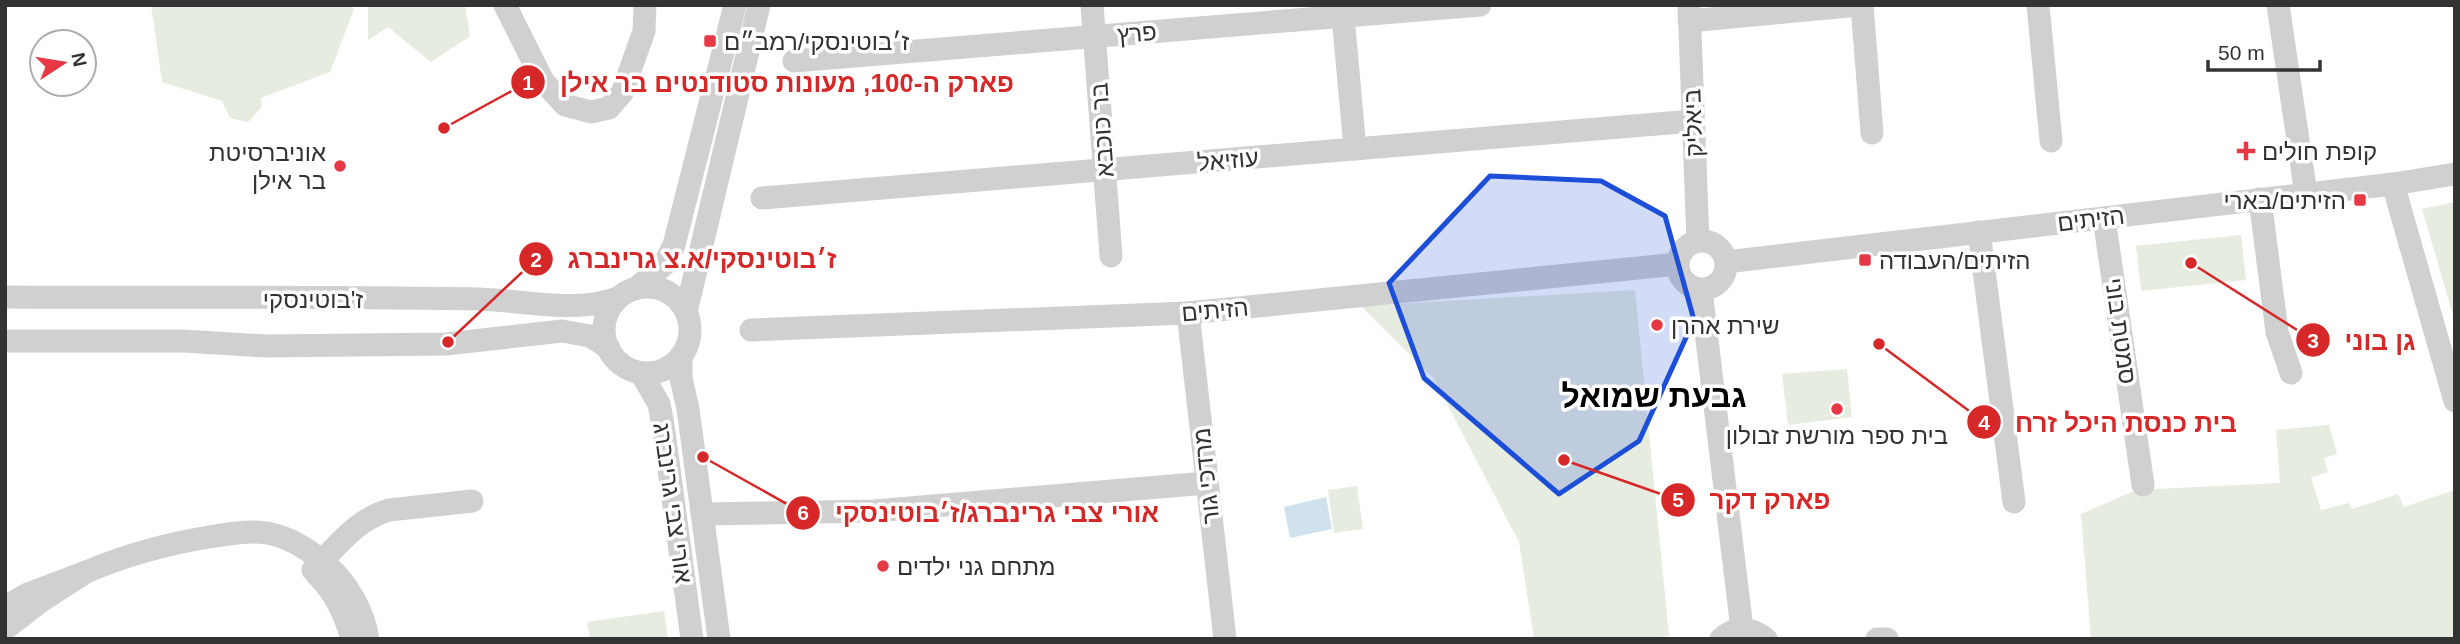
<svg xmlns="http://www.w3.org/2000/svg" width="2460" height="644" font-family="Arial,Heebo,sans-serif">
<style>
.green{fill:#e6ecdf}
.water{fill:#cfe2ee}
.lines{fill:none;stroke-linecap:round;stroke-linejoin:round}
.minor{stroke:#d0d0d0;stroke-width:23}
.marked{fill:#1d4ed8;fill-opacity:0.2;stroke:#1d4ed8;stroke-width:5;stroke-linejoin:round}
.poi-dot{fill:#e63946;stroke:#fff;stroke-width:2.5}
.labels{text-anchor:middle;dominant-baseline:central;stroke-width:7;stroke-linejoin:round;paint-order:stroke}
.street-label{font-size:24px;fill:#333;stroke:#fff}
.poi-label{font-size:24px;fill:#333;stroke:#fff;text-anchor:start}
.district-label{font-size:32px;font-weight:bold;fill:#000;stroke:#fff}
.leader{fill:none;stroke:#d62828;stroke-width:2.5}
.callout-dot{fill:#d62828;stroke:#fff;stroke-width:2.5}
.mark-label{font-size:21px;text-anchor:middle;font-weight:bold;fill:#fff}
.callout-label{font-size:26px;text-anchor:middle;font-weight:bold;fill:#d62828;stroke:#fff;stroke-width:7;stroke-linejoin:round;paint-order:stroke}
</style>
<rect width="100%" height="100%" fill="#fff"/>
<!-- green -->
<g class="green">
<path d="M151 5H349L354 9 330 72 261 98V108L248 122 230 118 222 101 162 82Z"/>
<path d="M368 5H465L470 36 431 62 388 27 368 40Z"/>
<path d="M2455 202V322L2422 209Z"/>
<path d="M2241 235 2246 280 2141 291 2136 246Z"/>
<path d="M1635 290 1669 636 1646 639H1534L1519 542 1434 379 1361 306Z"/>
<path d="M1847 369 1852 417 1788 425 1782 374Z"/>
<path d="M2329 425 2337 454 2324 458 2328 472 2311 478 2321 510 2349 503 2352 509 2398 494 2404 507 2455 490V639H2091L2081 514 2136 490 2280 483 2276 430Z"/>
<path d="M1357 486 1363 529 1334 533 1328 490Z"/>
<path d="M664 611 668 639H590L587 622Z"/>
</g>
<!-- water -->
<path class="water" d="M1326 497 1332 529 1290 538 1284 507Z"/>
<g class="lines">
<!-- minor -->
<g class="minor">
<path d="M505 5 543 81 565 105 591 112 609 108 622 93 644 31 645 5"/>
<path d="M1092 5 1111 256"/>
<path d="M1342 5 1355 149"/>
<path d="M1689 5 1698 241"/>
<path d="M1862 5 1872 133"/>
<path d="M2038 5 2051 141"/>
<path d="M2278 5 2306 194"/>
<path d="M1689 21 1859 5"/>
<path d="M794 61 1480 5"/>
<path d="M2393 184 2455 401"/>
<path d="M762 198 1693 121"/>
<path d="M2260 199 2277 332 2291 373"/>
<path d="M2104 218 2143 485"/>
<path d="M1979 232 2014 502"/>
<circle cx="1702" cy="265" r="24"/>
<path d="M1726 262 2393 184 2455 174"/>
<circle cx="647" cy="330" r="43"/>
<path d="M635 289 664 265 674 245 735 5"/>
<path d="M1701 290 1742 629"/>
<path d="M5 297C162 298 320 296 477 299 524 300 573 314 618 298"/>
<path d="M686 312 759 5"/>
<path d="M1188 313 1225 639"/>
<path d="M751 330 1188 313 1678 264"/>
<path d="M5 341H183L266 346 446 344 562 331 590 336 609 348"/>
<path d="M681 356V378L688 409 719 639"/>
<path d="M641 373 659 404 663 425 692 639"/>
<path d="M702 514 874 511 1207 483"/>
<path d="M313 570C337 547 355 520 389 510L472 501"/>
<path d="M86 572C126 555 166 544 209 537 228 534 247 530 267 533 294 538 316 554 335 573 352 592 364 614 368 639"/>
<path d="M317 575C334 591 346 616 352 639"/>
<path d="M5 607 28 594 86 572 44 599 5 629"/>
<path d="M1721 639C1735 626 1752 627 1766 639"/>
<path d="M1877 639H1887"/>
</g>
</g>
<!-- marked area -->
<path class="marked" d="M1490 176 1601 181 1665 216 1694 320 1639 441 1559 494 1424 378 1389 283Z"/>
<!-- markers -->
<g class="poi-dot">
<rect x="703" y="34" width="14" height="14" rx="3.5"/>
<path d="M2242.5 140.5h7v7h7v7h-7v7h-7v-7h-7v-7h7z"/>
<circle cx="340" cy="166" r="7"/>
<rect x="2353" y="193" width="14" height="14" rx="3.5"/>
<rect x="1858" y="253" width="14" height="14" rx="3.5"/>
<circle cx="1657" cy="325" r="7"/>
<circle cx="1837" cy="409" r="7"/>
<circle cx="883" cy="566" r="7"/>
</g>
<g class="labels">
<!-- street labels -->
<g class="street-label">
<text transform="translate(1137 33) rotate(-5)">פרץ</text>
<text transform="translate(1693 123) rotate(-92)">ביאליק</text>
<text transform="translate(1102 130) rotate(-94)">בר כוכבא</text>
<text transform="translate(1228 160) rotate(-5)">עוזיאל</text>
<text transform="translate(2091 219) rotate(-7)">הזיתים</text>
<text x="313" y="299">ז'בוטינסקי</text>
<text transform="translate(1215 310) rotate(-5)">הזיתים</text>
<text transform="translate(2121 331) rotate(82)">סמטת בוני</text>
<text transform="translate(1206 476) rotate(-96)">מרדכי גור</text>
<text transform="translate(673 503) rotate(82)">אורי צבי גרינברג</text>
</g>
<!-- poi labels -->
<g class="poi-label">
<text x="724" y="41">ז׳בוטינסקי/רמב״ם</text>
<text x="2262" y="151">קופת חולים</text>
<text x="326" y="152" text-anchor="end">אוניברסיטת<tspan x="326" dy="28">בר אילן</tspan></text>
<text x="2346" y="200" text-anchor="end">הזיתים/בארי</text>
<text x="1879" y="260">הזיתים/העבודה</text>
<text x="1671" y="325">שירת אהרן</text>
<text x="1837" y="435" text-anchor="middle">בית ספר מורשת זבולון</text>
<text x="897" y="566">מתחם גני ילדים</text>
</g>
<!-- district labels -->
<g class="district-label">
<text x="1654" y="396">גבעת שמואל</text>
</g>
</g>
<!-- callouts -->
<path class="leader" d="M444 128L528 82M448 342L536 259M2191 263L2313 340M1879 344L1984 422M1564 460L1678 500M703 457L803 513"/>
<g class="callout-dot">
<circle cx="444" cy="128" r="7"/>
<circle cx="448" cy="342" r="7"/>
<circle cx="2191" cy="263" r="7"/>
<circle cx="1879" cy="344" r="7"/>
<circle cx="1564" cy="460" r="7"/>
<circle cx="703" cy="457" r="7"/>
<circle cx="528" cy="82" r="18"/>
<circle cx="536" cy="259" r="18"/>
<circle cx="2313" cy="340" r="18"/>
<circle cx="1984" cy="422" r="18"/>
<circle cx="1678" cy="500" r="18"/>
<circle cx="803" cy="513" r="18"/>
</g>
<g class="mark-label">
<text x="528" y="90">1</text>
<text x="536" y="267">2</text>
<text x="2313" y="348">3</text>
<text x="1984" y="430">4</text>
<text x="1678" y="507">5</text>
<text x="803" y="520">6</text>
</g>
<g class="callout-label">
<text x="787" y="92">פארק ה-100, מעונות סטודנטים בר אילן</text>
<text x="702" y="268">ז׳בוטינסקי/א.צ גרינברג</text>
<text x="2380" y="350">גן בוני</text>
<text x="2126" y="432">בית כנסת היכל זרח</text>
<text x="1770" y="509">פארק דקר</text>
<text x="997" y="522">אורי צבי גרינברג/ז׳בוטינסקי</text>
</g>
<!-- border -->
<rect width="2460" height="644" fill="none" stroke="#333333" stroke-width="14"/>
<!-- north arrow -->
<g transform="translate(63 63) rotate(78)"><circle r="33" fill="#ffffff" stroke="#adadad" stroke-width="2"/>
<path d="M0-5L12 26L0 18L-12 26Z" fill="#e63946"/>
<text y="-10" font-size="19" font-weight="bold" text-anchor="middle" fill="#333333">N</text>
</g>
<!-- scale -->
<path d="M2208 60v10h112v-10" fill="none" stroke="#333333" stroke-width="3.5"/>
<text x="2218" y="60" font-size="21" fill="#333333" stroke="#ffffff" stroke-width="5" paint-order="stroke">50 m</text>
</svg>
